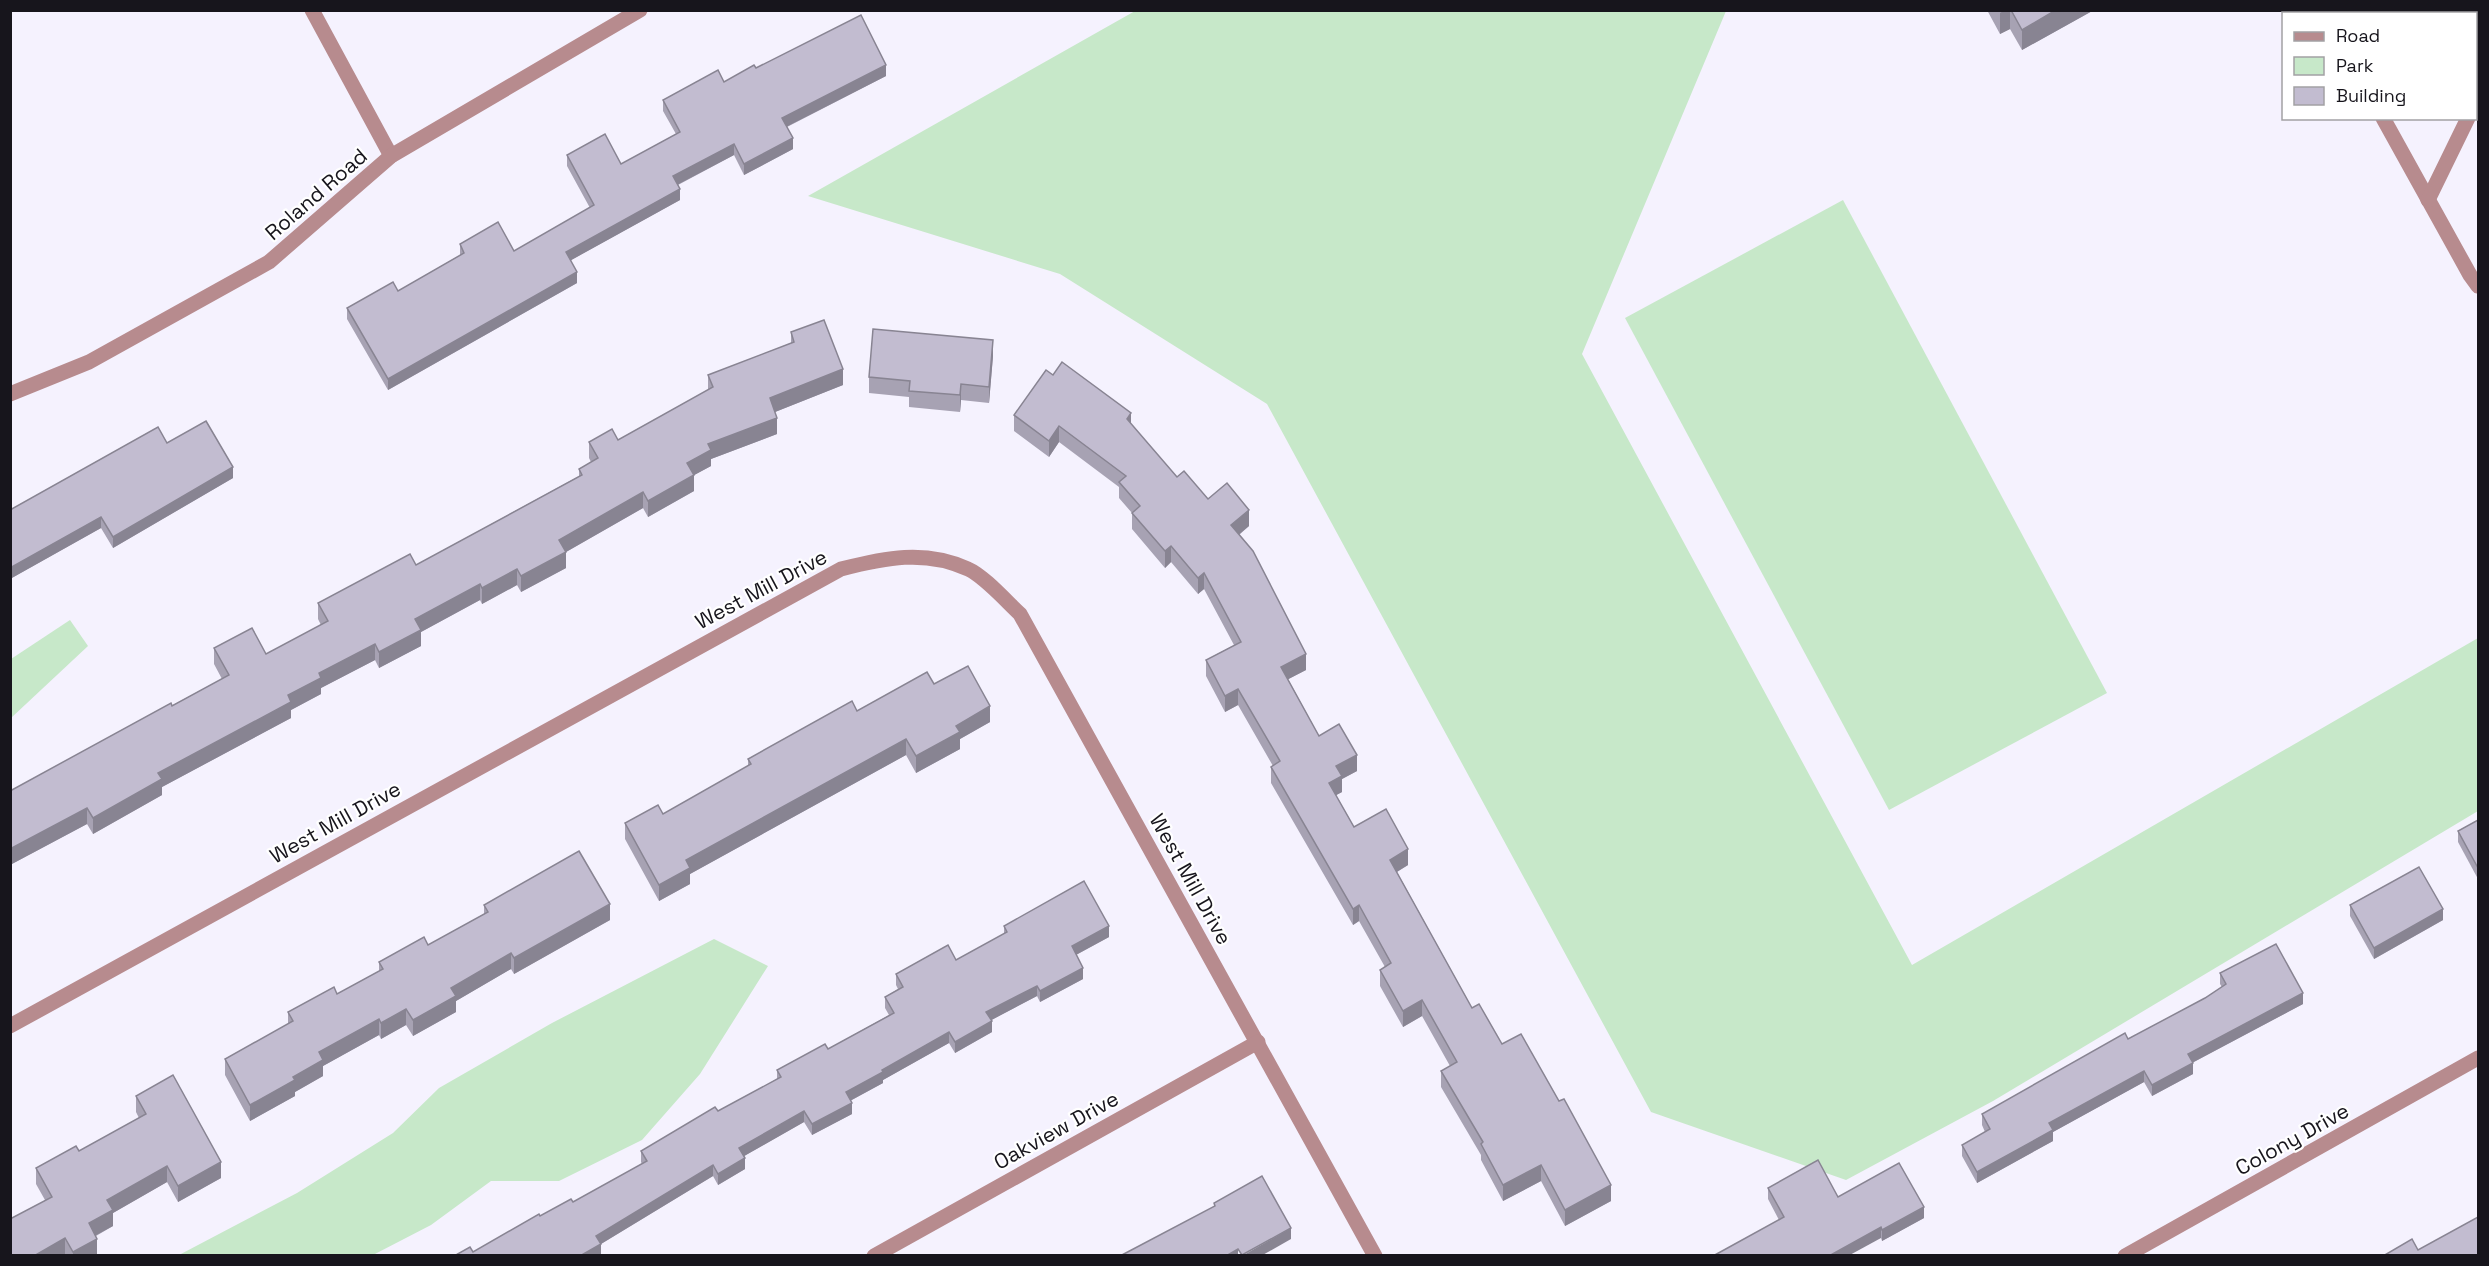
<svg xmlns="http://www.w3.org/2000/svg" width="2489" height="1266" font-family="'Space Grotesk',sans-serif">
<style>
.green{fill:#c7e8c9}
.lines{fill:none;stroke-linecap:round;stroke-linejoin:round}
.minor{stroke:#b78b8e;stroke-width:15}
.wall{fill:#a7a2b3}
.shaded-wall{fill:#888492}
.building{fill:#c2bcd0;stroke:#888492;stroke-width:1.5}
.labels{text-anchor:middle;dominant-baseline:central;stroke-width:4.5;stroke-linejoin:round;paint-order:stroke}
.street-label{font-size:21px;fill:#17151c;stroke:#fff}
</style>
<rect width="100%" height="100%" fill="#f5f2fe"/>
<!-- green -->
<g class="green">
<path d="M1135 11H1726L1582 354 1912 965 2478 638V811L1993 1101 1846 1180 1651 1112 1267 404 1060 274 808 196Z"/>
<path d="M1843 200 2107 693 1889 810 1625 318Z"/>
<path d="M70 620 88 646 11 718V659Z"/>
<path d="M714 939 768 966 700 1074 642 1140 559 1181H491L431 1225 373 1255H179L297 1193 393 1133 439 1088 552 1023Z"/>
</g>
<g class="lines">
<!-- minor -->
<g class="minor">
<path d="M312 10 391 156"/>
<path d="M2323 10 2325 14"/>
<path d="M2383 118 2470 275 2478 286"/>
<path d="M2428 200 2468 118"/>
<path d="M10 394 89 362 269 262 391 156 640 10"/>
<path d="M10 1026 841 569C884 558 925 549 968 569 984 576 1006 601 1020 614L1375 1256"/>
<path d="M874 1256 1258 1042"/>
<path d="M2125 1256 2478 1058"/>
</g>
</g>
<!-- wall -->
<g class="wall">
<path d="M1987 10H2094L2022 50 2010 29 2000 34Z"/>
<path d="M756 68 886 76 787 127 793 149 744 175 734 155 678 185 680 200 571 260 577 283 388 390 347 319V308L398 291 460 255V244L514 251 590 208 567 166V155L621 164 676 134 663 111V100L724 82Z"/>
<path d="M791 332 843 385 775 412 777 434 711 459V466L694 475V491L648 517 643 508 566 552V568L521 592 517 585 482 604 480 600 421 632V646L379 668 375 660 321 688V694L291 710V718L162 787V795L93 834 87 824 10 865V791L222 679 214 664V648L266 654 321 625 318 619V603L416 565 579 476V469L591 462 589 458V442L618 440 708 390V375L791 343Z"/>
<path d="M993 356 989 403 961 400 960 412 909 407V397L869 393V377Z"/>
<path d="M1053 375 1131 424 1177 477 1208 499 1249 526 1239 535 1306 670 1288 679 1319 736 1357 771 1342 779V792L1336 795 1354 827 1408 865 1397 872 1472 1008 1502 1044 1611 1201 1565 1226 1541 1181 1503 1201 1481 1160V1155L1441 1087V1071L1450 1066 1422 1016 1403 1027 1380 986V970L1385 967 1359 921 1353 925 1271 783V767L1273 766 1238 705 1225 712 1206 676V660L1234 645 1204 589 1198 594 1171 562 1165 568 1132 529V513L1119 498V487L1059 442 1049 457 1014 431V415Z"/>
<path d="M167 443 233 478 113 548 101 528 10 579V510Z"/>
<path d="M934 684 990 722 960 739V749L916 773 906 755 690 874V884L659 901 625 839V823L663 814 748 766V759L857 711Z"/>
<path d="M2478 820V879L2458 842V831Z"/>
<path d="M484 905 610 920 514 974 511 969 456 1001V1012L413 1036 406 1025 381 1039 379 1035 323 1066V1076L295 1092V1096L250 1121 225 1075V1059L288 1024V1012L337 994 379 971V962L428 945 484 914Z"/>
<path d="M2350 905 2443 920 2374 959 2350 916Z"/>
<path d="M1004 926 1109 937 1076 955 1083 979 1040 1002 1037 996 991 1020 992 1032 955 1053 949 1043 883 1080V1083L850 1101 852 1114 812 1135 804 1122 744 1156 745 1169 718 1185 713 1176 601 1244V1255L473 1252 540 1216 573 1202 642 1164 641 1162V1151L718 1111 777 1079V1070L828 1049 889 1015 885 1008V997L898 989 896 985V974L956 960 1004 934Z"/>
<path d="M2220 973 2303 1004 2192 1063 2193 1074 2152 1096 2144 1082 2053 1132V1141L1977 1183 1962 1156V1145L1985 1132 1982 1125V1114L2128 1039 2205 998 2222 987 2220 984Z"/>
<path d="M136 1096 221 1178 178 1202 167 1182 113 1213V1226L96 1236 97 1255 96 1256H65V1255L63 1256H10L45 1200 36 1184V1168L79 1151 139 1118 136 1112Z"/>
<path d="M1768 1188 1838 1197 1924 1218 1882 1241 1881 1238 1779 1220 1768 1199Z"/>
</g>
<!-- shaded-wall -->
<g class="shaded-wall">
<path d="M2005 10H2010V29L2000 34V13Z"/>
<path d="M2056 10H2094L2022 50V30Z"/>
<path d="M886 65V76L782 129V118Z"/>
<path d="M793 138V149L744 175V164Z"/>
<path d="M734 144V155L673 187V176Z"/>
<path d="M680 189V200L566 263V252Z"/>
<path d="M577 272V283L388 390V379Z"/>
<path d="M993 340V356L989 403V387Z"/>
<path d="M843 369V385L770 414V398Z"/>
<path d="M961 384V400L960 412V395Z"/>
<path d="M1131 413V429L1127 419Z"/>
<path d="M777 418V434L711 459V466L687 479V463L708 444Z"/>
<path d="M1059 426V442L1049 457V441Z"/>
<path d="M233 467V478L113 548V537Z"/>
<path d="M694 475V491L648 517V501Z"/>
<path d="M643 492V508L566 552V568L521 592V576L559 540Z"/>
<path d="M1249 510V526L1231 541V525Z"/>
<path d="M101 517V528L10 579V568Z"/>
<path d="M1171 546V562L1165 568V551Z"/>
<path d="M517 569V585L482 604V588Z"/>
<path d="M1204 573V589L1198 594V578Z"/>
<path d="M480 584V600L421 632V646L379 668V652L415 619Z"/>
<path d="M375 644V660L321 688V694L291 710V718L162 787V795L93 834V818L158 773 288 695 319 673Z"/>
<path d="M1306 654V670L1281 683V667Z"/>
<path d="M1238 689V705L1225 712V696Z"/>
<path d="M990 706V722L960 739V749L916 773V756L956 726Z"/>
<path d="M906 739V755L690 874V884L659 901V885L686 860Z"/>
<path d="M1357 755V771L1342 779V792L1329 799V783L1336 766Z"/>
<path d="M87 808V824L10 865V849Z"/>
<path d="M1408 849V865L1390 876V860Z"/>
<path d="M610 904V920L514 974V958Z"/>
<path d="M1359 905V921L1353 925V909Z"/>
<path d="M2443 909V920L2374 959V948Z"/>
<path d="M1109 926V937L1072 957V946Z"/>
<path d="M511 953V969L456 1001V1012L413 1036V1020L451 988Z"/>
<path d="M1083 968V979L1040 1002V991Z"/>
<path d="M1037 986V996L986 1023V1012Z"/>
<path d="M2303 993V1004L2188 1065V1054Z"/>
<path d="M1422 1000V1016L1403 1027V1011Z"/>
<path d="M406 1009V1025L381 1039V1023Z"/>
<path d="M379 1019V1035L323 1066V1076L295 1092V1096L250 1121V1105L293 1077 319 1052Z"/>
<path d="M992 1021V1032L955 1053V1042Z"/>
<path d="M949 1032V1043L883 1080V1083L846 1103V1092L882 1070Z"/>
<path d="M2193 1063V1074L2152 1096V1085Z"/>
<path d="M2144 1071V1082L2053 1132V1141L1977 1183V1172L2049 1123Z"/>
<path d="M852 1103V1114L812 1135V1124Z"/>
<path d="M804 1111V1122L739 1159V1148Z"/>
<path d="M745 1158V1169L718 1185V1174Z"/>
<path d="M221 1162V1178L178 1202V1186Z"/>
<path d="M713 1165V1176L596 1247V1236Z"/>
<path d="M1541 1165V1181L1503 1201V1185Z"/>
<path d="M167 1166V1182L113 1213V1226L89 1239V1223L107 1200Z"/>
<path d="M1611 1185V1201L1565 1226V1210Z"/>
<path d="M1924 1207V1218L1882 1241V1230Z"/>
<path d="M1881 1227V1238L1848 1256H1829Z"/>
<path d="M1291 1228V1239L1261 1256H1242Z"/>
<path d="M65 1238V1255L63 1256H34Z"/>
<path d="M97 1239V1255L96 1256H73V1252Z"/>
<path d="M601 1244V1255L580 1256Z"/>
<path d="M1238 1249V1256H1226Z"/>
</g>
<!-- building -->
<g class="building">
<path d="M2011 10H2056L2022 30Z"/>
<path d="M861 15 886 65 782 118 793 138 744 164 734 144 673 176 680 189 566 252 577 272 388 379 347 308 393 282 398 291 464 253 460 244 498 222 514 251 594 205 567 155 605 134 621 164 680 132 663 100 718 70 724 82 754 65 756 68Z"/>
<path d="M824 320 843 369 770 398 777 418 708 444 711 450 687 463 694 475 648 501 643 492 559 540 566 552 521 576 517 569 482 588 480 584 415 619 421 630 379 652 375 644 319 673 321 678 288 695 291 702 158 773 162 779 93 818 87 808 10 849V791L171 703 172 706 229 675 214 648 252 628 266 654 328 621 318 603 410 554 416 565 582 475 579 469 598 458 589 442 612 429 618 440 713 387 708 375 794 342 791 332Z"/>
<path d="M873 329 993 340 989 387 961 384 960 395 909 391 910 381 869 377Z"/>
<path d="M1062 362 1131 413 1127 419 1177 477 1184 471 1208 499 1227 483 1249 510 1231 525 1253 551 1306 654 1281 667 1319 736 1339 724 1357 755 1336 766 1342 776 1329 783 1354 827 1386 809 1408 849 1390 860 1472 1008 1479 1004 1502 1044 1521 1034 1559 1101 1564 1099 1611 1185 1565 1210 1541 1165 1503 1185 1481 1144 1483 1142 1441 1071 1457 1062 1422 1000 1403 1011 1380 970 1391 963 1359 905 1353 909 1271 767 1280 761 1238 689 1225 696 1206 660 1241 642 1204 573 1198 578 1171 546 1165 551 1132 513 1140 506 1119 482 1126 476 1059 426 1049 441 1014 415 1046 370 1053 375Z"/>
<path d="M206 421 233 467 113 537 101 517 10 568V510L158 427 167 443Z"/>
<path d="M968 666 990 706 956 726 960 732 916 756 906 739 686 860 690 868 659 885 625 823 658 805 663 814 751 764 748 759 852 701 857 711 927 672 934 684Z"/>
<path d="M2478 820V868L2458 831Z"/>
<path d="M579 851 610 904 514 958 511 953 451 988 456 996 413 1020 406 1009 381 1023 379 1019 319 1052 323 1060 293 1077 295 1080 250 1105 225 1059 293 1021 288 1012 334 987 337 994 383 969 379 962 424 937 428 945 488 912 484 905Z"/>
<path d="M2419 867 2443 909 2374 948 2350 905Z"/>
<path d="M1084 881 1109 926 1072 946 1083 968 1040 991 1037 986 986 1012 992 1021 955 1042 949 1032 882 1070 883 1072 846 1092 852 1103 812 1124 804 1111 739 1148 745 1158 718 1174 713 1165 596 1236 601 1244 580 1256H454L470 1247 473 1252 539 1214 540 1216 571 1199 573 1202 647 1161 641 1151 715 1107 718 1111 781 1077 777 1070 825 1044 828 1049 894 1013 885 997 903 987 896 974 948 945 956 960 1007 932 1004 926Z"/>
<path d="M2276 944 2303 993 2188 1054 2193 1063 2152 1085 2144 1071 2049 1123 2053 1130 1977 1172 1962 1145 1990 1129 1982 1114 2125 1033 2128 1039 2205 998 2226 984 2220 973Z"/>
<path d="M173 1075 221 1162 178 1186 167 1166 107 1200 113 1210 89 1223 97 1239 73 1252 65 1238 34 1256H10V1219L52 1197 36 1168 76 1146 79 1151 146 1114 136 1096Z"/>
<path d="M1818 1160 1838 1197 1899 1163 1924 1207 1882 1230 1881 1227 1829 1256H1713L1784 1217 1768 1188Z"/>
<path d="M1262 1176 1291 1228 1242 1255 1238 1249 1226 1256H1120L1215 1206 1214 1203Z"/>
<path d="M2478 1217V1256H2383L2412 1239 2418 1250Z"/>
</g>
<g class="labels">
<!-- street labels -->
<g class="street-label">
<text transform="translate(316 194) rotate(-41)">Roland Road</text>
<text transform="translate(761 589) rotate(-28)">West Mill Drive</text>
<text transform="translate(335 822) rotate(-29)">West Mill Drive</text>
<text transform="translate(1191 879) rotate(61)">West Mill Drive</text>
<text transform="translate(1056 1130) rotate(-29)">Oakview Drive</text>
<text transform="translate(2292 1139) rotate(-29)">Colony Drive</text>
</g>
</g>
<!-- border -->
<rect width="2489" height="1266" fill="none" stroke="#17151c" stroke-width="24"/>
<!-- legend -->
<rect x="2282" y="12" width="195" height="108" fill="#ffffff" stroke="#a2a1a4" stroke-width="1.5"/>
<rect x="2294" y="32" width="30" height="9" fill="#b78b8e" stroke="#a2a1a4" stroke-width="1.5"/>
<text x="2336" y="42" font-size="18" fill="#17151c">Road</text>
<rect x="2294" y="57" width="30" height="18" fill="#c7e8c9" stroke="#a2a1a4" stroke-width="1.5"/>
<text x="2336" y="72" font-size="18" fill="#17151c">Park</text>
<rect x="2294" y="87" width="30" height="18" fill="#c2bcd0" stroke="#a2a1a4" stroke-width="1.5"/>
<text x="2336" y="102" font-size="18" fill="#17151c">Building</text>
</svg>
